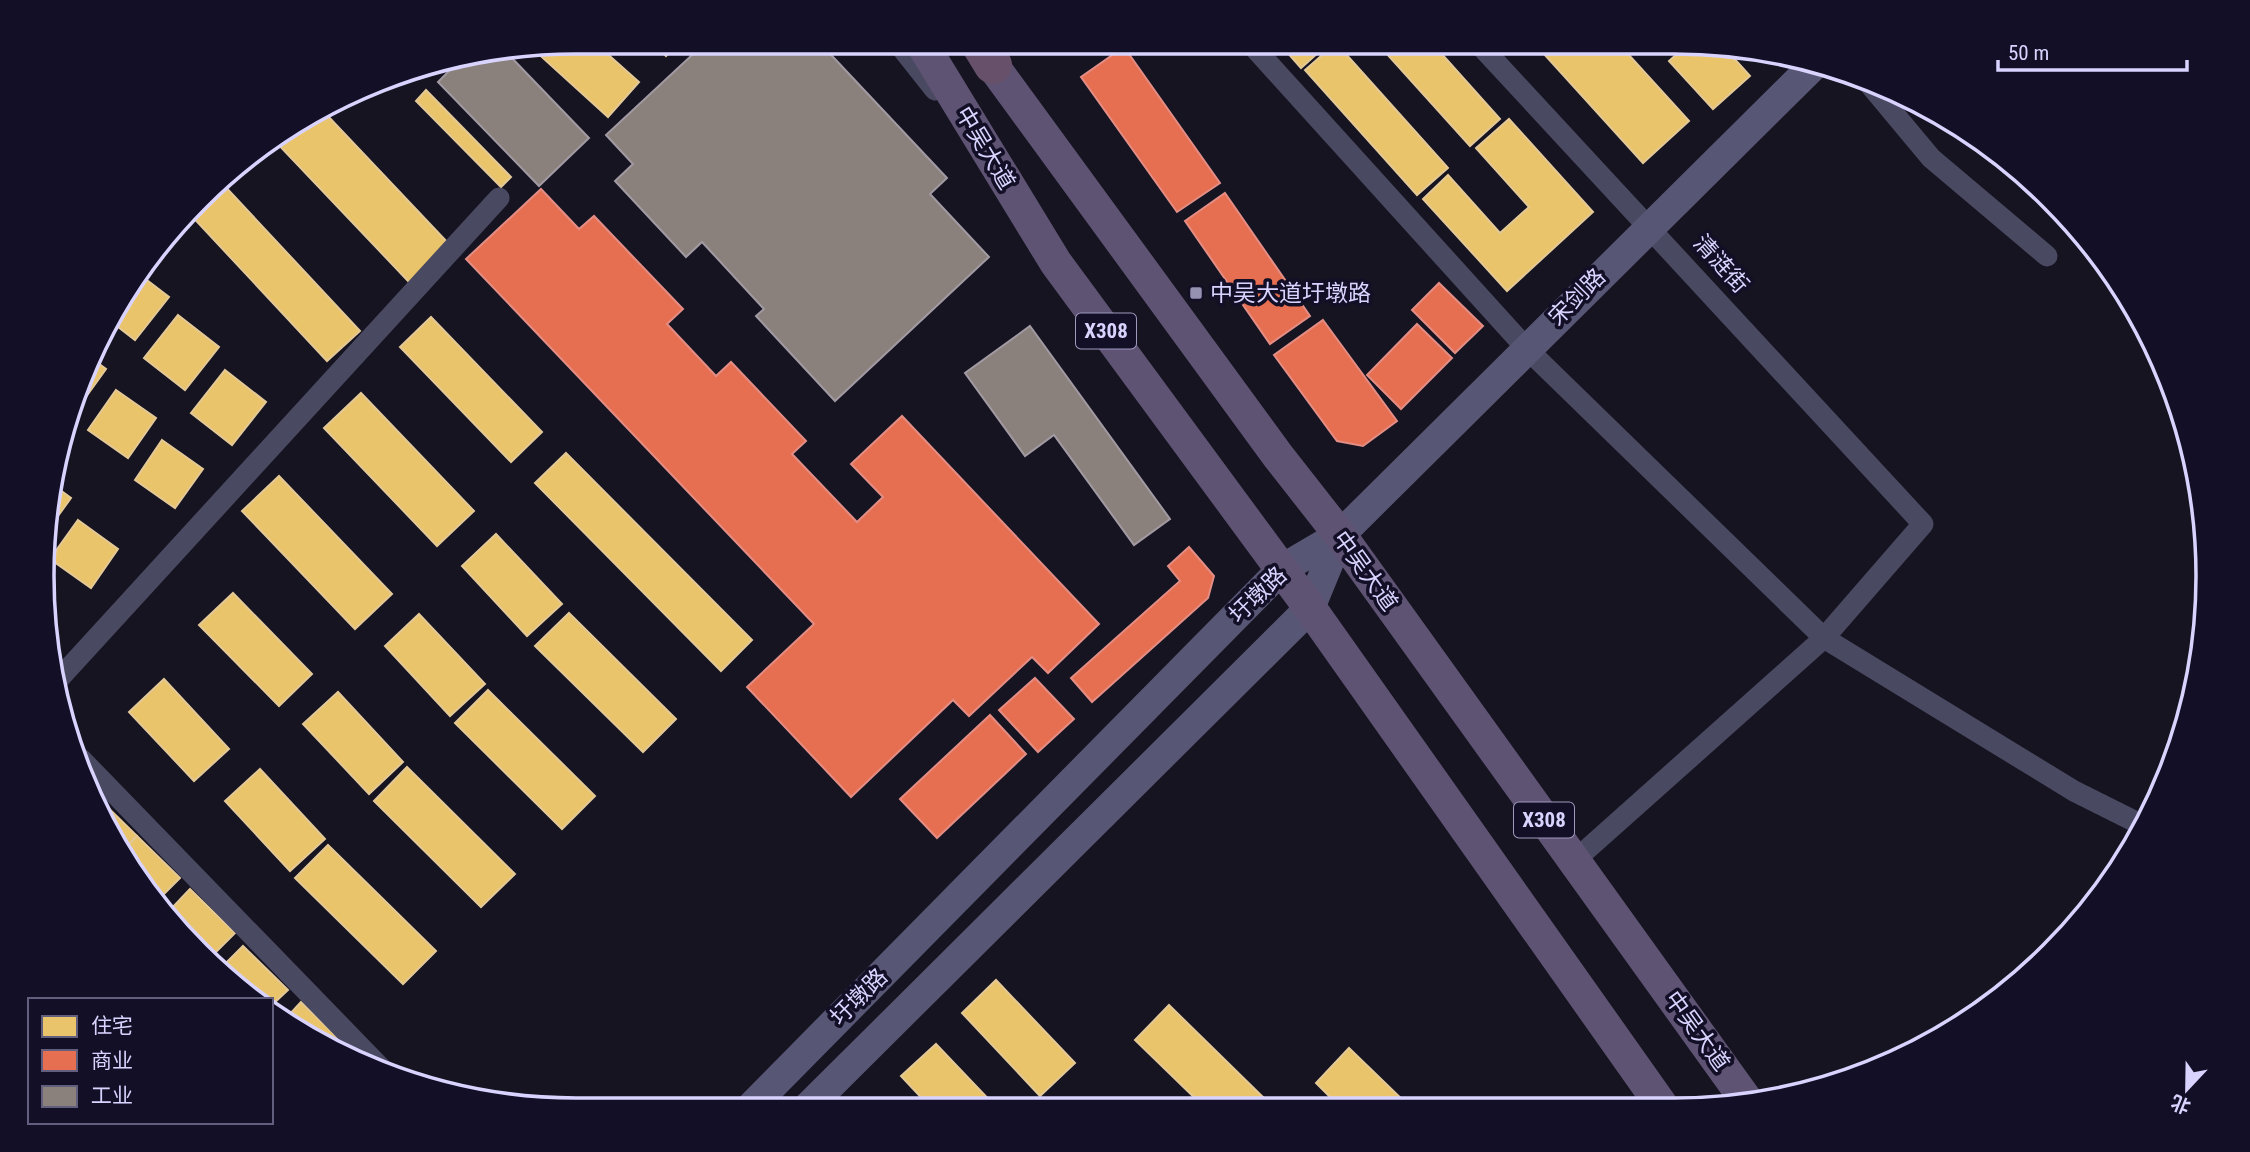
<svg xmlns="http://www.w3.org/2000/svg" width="2250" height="1152" font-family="'Roboto Condensed','Noto Sans SC',sans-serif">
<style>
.homes{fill:#e9c46a;stroke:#e4c997;stroke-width:2}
.shops{fill:#e76f51;stroke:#e38d85;stroke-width:2}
.industry{fill:#8a817c;stroke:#a29aa3;stroke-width:2}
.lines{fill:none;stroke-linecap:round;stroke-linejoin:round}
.street{stroke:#4a4962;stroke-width:21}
.secondary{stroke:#575674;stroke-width:30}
.primary{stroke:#5e5373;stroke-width:33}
.highway{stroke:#67516a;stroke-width:38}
.poi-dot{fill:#9591b1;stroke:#130f26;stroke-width:2.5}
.labels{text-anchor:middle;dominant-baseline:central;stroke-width:7;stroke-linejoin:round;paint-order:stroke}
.shield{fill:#130f26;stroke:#9e99be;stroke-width:2}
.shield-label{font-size:21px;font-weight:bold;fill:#d9d4ff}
.street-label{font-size:23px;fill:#d9d4ff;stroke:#130f26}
.poi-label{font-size:23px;fill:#d9d4ff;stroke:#130f26;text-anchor:start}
.rim{fill:none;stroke:#d9d4ff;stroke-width:3.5}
</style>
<rect width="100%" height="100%" fill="#161421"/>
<!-- homes -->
<g class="homes">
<path d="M576 42H594L639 82 608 117 533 49Z"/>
<path d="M651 42H678L666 56Z"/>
<path d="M1279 43H1329L1301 68Z"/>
<path d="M1336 43 1448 168 1417 195 1305 70Z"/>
<path d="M1377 43H1432L1500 119 1470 146Z"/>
<path d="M1534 43H1618L1689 121 1643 163Z"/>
<path d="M1654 43H1673L1663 52Z"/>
<path d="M1689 43 1722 45 1750 76 1713 109 1669 61Z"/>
<path d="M426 90 511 177 501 187 416 101Z"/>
<path d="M325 113 449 244 409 282 274 140Z"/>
<path d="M1509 119 1593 212 1507 291 1423 199 1448 175 1500 233 1529 207 1476 148Z"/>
<path d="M220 181 360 331 327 361 188 212Z"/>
<path d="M139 274 169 297 135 340 109 320 114 309Z"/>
<path d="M178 315 219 347 185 390 144 358Z"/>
<path d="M431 317 542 432 511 462 400 347Z"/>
<path d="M94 360 106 369 78 408 77 407Z"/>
<path d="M225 370 266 402 232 445 191 413Z"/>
<path d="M116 390 156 418 128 458 88 430Z"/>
<path d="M361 393 474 511 437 546 324 428Z"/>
<path d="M162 440 203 469 175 508 135 480Z"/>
<path d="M566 453 752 640 721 671 535 483Z"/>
<path d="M279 476 392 594 355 629 242 511Z"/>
<path d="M52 484 71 498 50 527Z"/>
<path d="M78 520 118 549 91 588 50 559Z"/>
<path d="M496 534 562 604 527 636 462 566Z"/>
<path d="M233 593 312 674 279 706 199 625Z"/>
<path d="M569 613 676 719 643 752 535 646Z"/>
<path d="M419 614 485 684 450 716 385 646Z"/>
<path d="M164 679 229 749 194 781 129 712Z"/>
<path d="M488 690 595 796 562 829 455 723Z"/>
<path d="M338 692 403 762 369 794 303 724Z"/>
<path d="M407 767 515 874 481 907 374 801Z"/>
<path d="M260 769 325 839 290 871 225 801Z"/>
<path d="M90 790 137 836 124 849 97 812Z"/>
<path d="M137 836 180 878 159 899 124 849Z"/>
<path d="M328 845 436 951 403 984 295 878Z"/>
<path d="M190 889 235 933 208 960 199 954 168 912Z"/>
<path d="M243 946 288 990 271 1006V1000H263L220 969Z"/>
<path d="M996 980 1075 1063 1040 1096 962 1013Z"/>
<path d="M301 1002 346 1046 338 1054 287 1017Z"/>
<path d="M1169 1005 1273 1107H1204L1135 1040Z"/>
<path d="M936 1044 997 1108H931L901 1076Z"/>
<path d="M1349 1048 1409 1106 1340 1107 1316 1083Z"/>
</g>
<!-- shops -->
<g class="shops">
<path d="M1124 47 1220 183 1177 212 1081 77Z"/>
<path d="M541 189 579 229 594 216 683 309 667 324 716 376 731 362 806 441 792 454 857 522 883 497 851 464 902 416 1099 624 1048 673 1032 657 969 716 953 700 851 797 747 687 814 624 466 259Z"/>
<path d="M1225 193 1310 316 1270 344 1185 221Z"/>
<path d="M1439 283 1483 326 1455 353 1412 310Z"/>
<path d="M1323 320 1397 421 1363 446 1337 441 1274 355Z"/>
<path d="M1417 324 1452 358 1401 409 1367 375Z"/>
<path d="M1189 547 1214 576 1208 598 1092 702 1071 678 1180 581 1168 566Z"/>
<path d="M1035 678 1074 719 1038 752 999 710Z"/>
<path d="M990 715 1026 754 937 838 900 799Z"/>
</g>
<!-- industry -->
<g class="industry">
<path d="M706 42H819L947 178 930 194 989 257 835 401 756 316 764 309 702 242 686 257 615 181 633 164 606 135Z"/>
<path d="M507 53 589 138 539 186 438 82 459 61Z"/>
<path d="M1030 326 1170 519 1134 545 1054 435 1025 456 965 373Z"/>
</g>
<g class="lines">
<!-- street -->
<g class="street">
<path d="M897 42 935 90"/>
<path d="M1250 43 1526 348 1824 638 2074 791 2144 826"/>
<path d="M1478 43 1923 524 1824 638 1574 861"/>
<path d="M1866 80 1931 158 2047 256"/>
<path d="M57 681 499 198"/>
<path d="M81 759 384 1071"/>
</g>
<!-- secondary -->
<g class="secondary">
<path d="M750 1108 1282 569 1340 535 1817 62"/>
<path d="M807 1108 1310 608 1340 535"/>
</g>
<!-- primary -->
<g class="primary">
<path d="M921 42 1056 263 1310 608 1662 1106"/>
<path d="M977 44 1278 456 1340 535 1749 1104"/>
</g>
<!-- highway -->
<path class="highway" d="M979 42 993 65"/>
</g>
<!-- markers -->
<rect class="poi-dot" x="1189" y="286" width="14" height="14" rx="3.5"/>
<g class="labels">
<!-- shield labels -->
<g class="shield">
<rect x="1076" y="313.5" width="60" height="35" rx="5"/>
<rect x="1514" y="802.5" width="60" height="35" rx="5"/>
</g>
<g class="shield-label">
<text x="1106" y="331">X308</text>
<text x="1544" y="820">X308</text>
</g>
<!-- street labels -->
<g class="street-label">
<text transform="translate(985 148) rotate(59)">中吴大道</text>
<text transform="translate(1721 264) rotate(48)">清涟街</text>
<text transform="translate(1577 297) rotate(-45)">宋剑路</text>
<text transform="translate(1365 571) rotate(54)">中吴大道</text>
<text transform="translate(1258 595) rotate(-44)">圩墩路</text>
<text transform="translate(859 997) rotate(-45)">圩墩路</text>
<text transform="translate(1697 1031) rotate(54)">中吴大道</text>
</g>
<!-- poi labels -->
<g class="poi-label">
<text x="1210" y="293">中吴大道圩墩路</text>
</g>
</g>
<!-- crop -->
<path d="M0 0H2250V1152H0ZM576 54H1674A522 522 0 0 1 2196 576V576A522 522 0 0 1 1674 1098H576A522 522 0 0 1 54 576V576A522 522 0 0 1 576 54Z" fill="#130f26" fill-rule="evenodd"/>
<path class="rim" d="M576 54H1674A522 522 0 0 1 2196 576V576A522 522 0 0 1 1674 1098H576A522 522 0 0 1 54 576V576A522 522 0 0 1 576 54Z"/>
<!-- legend -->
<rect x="28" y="998" width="245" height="126" fill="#130f26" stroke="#625e7d" stroke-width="2"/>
<rect x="42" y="1016" width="35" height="21" fill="#e9c46a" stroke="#625e7d" stroke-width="2"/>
<text x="91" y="1033" font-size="21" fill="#d9d4ff">住宅</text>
<rect x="42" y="1050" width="35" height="21" fill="#e76f51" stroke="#625e7d" stroke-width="2"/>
<text x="91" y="1068" font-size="21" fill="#d9d4ff">商业</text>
<rect x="42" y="1086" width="35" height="21" fill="#8a817c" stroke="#625e7d" stroke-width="2"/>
<text x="91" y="1103" font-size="21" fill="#d9d4ff">工业</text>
<!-- north arrow -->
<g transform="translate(2187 1089) rotate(202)" stroke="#130f26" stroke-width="5" paint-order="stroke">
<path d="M0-5L12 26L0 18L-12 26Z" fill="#d9d4ff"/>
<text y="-10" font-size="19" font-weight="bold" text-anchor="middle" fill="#d9d4ff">北</text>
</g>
<!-- scale -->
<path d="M1998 60v10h189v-10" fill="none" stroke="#d9d4ff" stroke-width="3.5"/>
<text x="2008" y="60" font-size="21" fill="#d9d4ff" stroke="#130f26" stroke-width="5" paint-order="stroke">50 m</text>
</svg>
